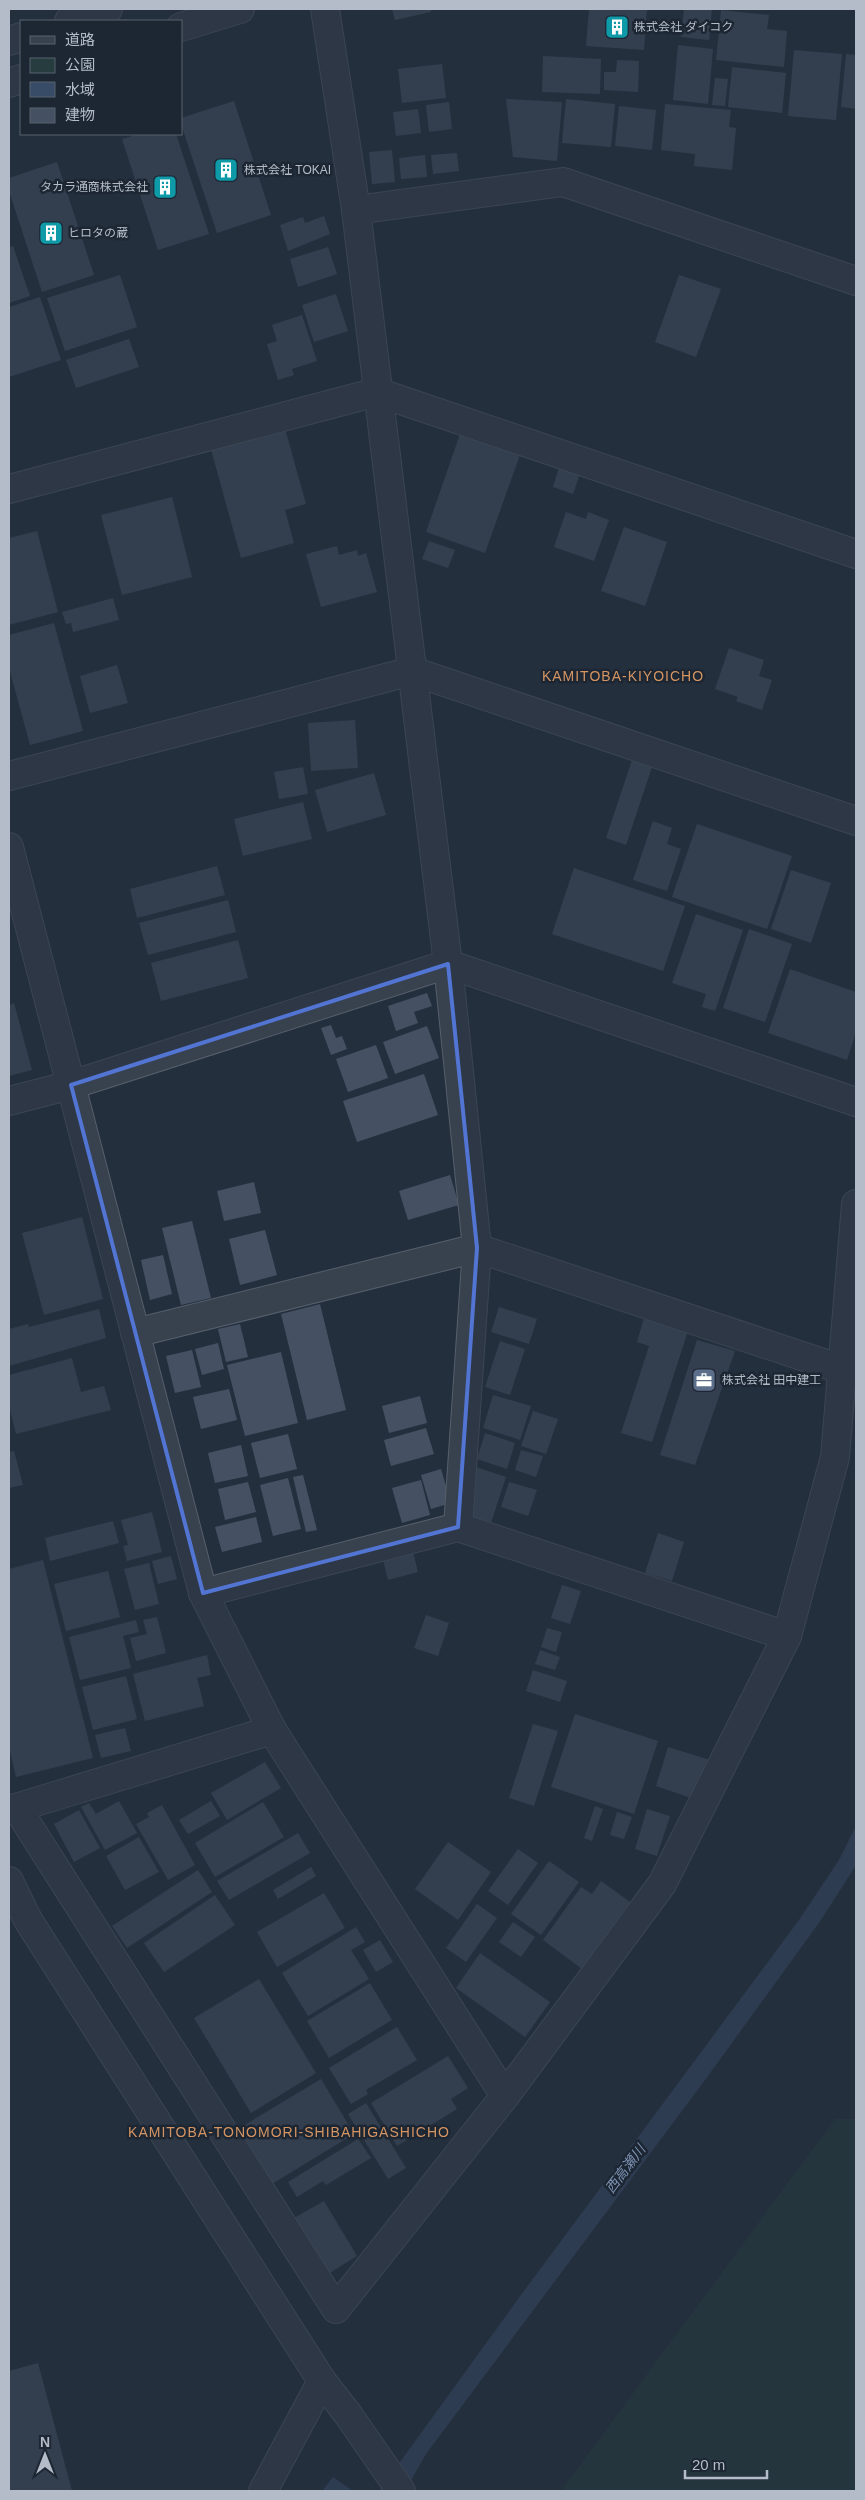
<svg xmlns="http://www.w3.org/2000/svg" width="865" height="2500" font-family="Helvetica,'Noto Sans JP',sans-serif">
<style>
.green{fill:#263c3f}
.water{fill:#394c67}
.building{fill:#455162}
.lines{fill:none;stroke-linecap:round;stroke-linejoin:round}
.minor-casing{stroke:#565f6c;stroke-width:30}
.minor{stroke:#38414e;stroke-width:28}
.marked{fill:none;stroke:#5274d3;stroke-width:4;stroke-linejoin:round}
.labels{text-anchor:middle;dominant-baseline:central;stroke-width:5;stroke-linejoin:round;paint-order:stroke}
.poi-label{font-size:12px;fill:#b4bcc9;stroke:#1d2633;text-anchor:start}
.neighbourhood-label{font-size:14px;letter-spacing:1px;fill:#d59563;stroke:#1d2633}
.water-label{font-size:14px;font-style:italic;fill:#7c92b1;stroke:#1d2633}
</style>
<rect width="100%" height="100%" fill="#242f3e"/>
<!-- green -->
<path class="green" d="M835 2119H856V2491H561Z"/>
<!-- water -->
<g class="water">
<path d="M856 1826V1865L821 1920 705 2080 426 2454 405 2491H379L521 2295 799 1920 839 1860Z"/>
<path d="M333 2477 353 2491H322Z"/>
</g>
<!-- building -->
<g class="building">
<path d="M392 9H431V12L395 20Z"/>
<path d="M589 9H647L644 50 586 46Z"/>
<path d="M684 9H712L709 40 681 37Z"/>
<path d="M721 10 769 15 767 29 787 31 784 67 716 60Z"/>
<path d="M678 45 713 49 708 104 673 100Z"/>
<path d="M794 50 842 54 836 120 788 116Z"/>
<path d="M846 54 856 55V109L841 107Z"/>
<path d="M543 56 601 59 600 94 542 92Z"/>
<path d="M617 60 639 61 638 92 604 90V72H616Z"/>
<path d="M442 64 446 98 402 103 398 69Z"/>
<path d="M732 67 786 73 782 113 728 107Z"/>
<path d="M715 78 728 79 725 106 712 105Z"/>
<path d="M506 99 562 102 557 161 513 157Z"/>
<path d="M566 99 615 104 611 147 562 143Z"/>
<path d="M234 101 271 215 217 233 181 124V118Z"/>
<path d="M449 102 452 129 429 132 426 105Z"/>
<path d="M665 104 731 110 729 127 736 128 732 170 694 166 695 154 661 150Z"/>
<path d="M619 106 656 110 652 150 615 146Z"/>
<path d="M418 109 421 133 396 136 393 112Z"/>
<path d="M139 134H176L209 234 158 250 122 139Z"/>
<path d="M392 150 395 182 372 184 369 152Z"/>
<path d="M457 153 459 171 433 174 431 155Z"/>
<path d="M425 155 427 177 401 179 399 158Z"/>
<path d="M57 162 94 275 42 292 9 191V178Z"/>
<path d="M324 216 330 234 288 251 280 225 303 217 305 223Z"/>
<path d="M13 246 30 296 9 303V247Z"/>
<path d="M328 247 337 274 298 287 290 259Z"/>
<path d="M120 275 137 327 65 351 47 298Z"/>
<path d="M679 275 721 289 696 357 655 342Z"/>
<path d="M336 294 348 331 314 342 302 305Z"/>
<path d="M40 297 61 360 9 377V307Z"/>
<path d="M302 315 317 361 292 369 294 375 278 380 267 344 277 341 272 325Z"/>
<path d="M129 339 139 367 76 388 66 360Z"/>
<path d="M284 425 306 504 285 510 294 543 241 558 210 446Z"/>
<path d="M461 431 521 452 485 553 426 532Z"/>
<path d="M560 464 581 471 573 494 553 487Z"/>
<path d="M172 497 192 577 122 595 101 515Z"/>
<path d="M566 512 586 519 588 512 609 520 594 561 554 547Z"/>
<path d="M624 527 667 542 645 606 601 591Z"/>
<path d="M37 531 58 612 9 625V538Z"/>
<path d="M429 541 455 550 448 568 422 559Z"/>
<path d="M337 546 339 555 357 550 358 556 366 553 377 592 321 607 306 554Z"/>
<path d="M113 598 119 620 73 632 71 623 66 624 62 612Z"/>
<path d="M54 623 83 731 30 745 9 668V635Z"/>
<path d="M729 648 764 660 759 676 772 680 762 710 736 701 738 697 715 689Z"/>
<path d="M117 665 128 703 90 713 80 676Z"/>
<path d="M355 720 358 768 311 771 308 723Z"/>
<path d="M632 760 652 767 626 845 606 838Z"/>
<path d="M303 767 308 794 279 799 274 772Z"/>
<path d="M374 773 386 815 327 832 315 790Z"/>
<path d="M303 802 312 839 243 856 234 819Z"/>
<path d="M653 821 672 828 667 844 681 849 667 891 633 880Z"/>
<path d="M697 824 792 856 767 929 672 897Z"/>
<path d="M217 866 225 895 137 918 130 889Z"/>
<path d="M574 868 685 906 663 971 552 934Z"/>
<path d="M791 870 831 883 811 943 771 929Z"/>
<path d="M228 900 236 932 148 955 139 923Z"/>
<path d="M696 914 743 930 715 1011 702 1007 706 994 672 983Z"/>
<path d="M749 929 792 944 765 1022 723 1008Z"/>
<path d="M238 940 248 978 161 1001 151 963Z"/>
<path d="M790 969 856 992V1032L847 1060 768 1033Z"/>
<path d="M427 993 432 1006 414 1012 418 1023 396 1031 388 1006Z"/>
<path d="M14 1003 32 1070 9 1076V1005Z"/>
<path d="M331 1025 336 1038 342 1036 347 1049 331 1055 321 1028Z"/>
<path d="M427 1026 439 1058 395 1074 383 1042Z"/>
<path d="M376 1045 388 1078 348 1092 336 1059Z"/>
<path d="M424 1074 438 1115 357 1142 343 1101Z"/>
<path d="M450 1175 459 1205 408 1220 399 1191Z"/>
<path d="M254 1182 261 1213 224 1221 217 1191Z"/>
<path d="M82 1217 103 1299 44 1315 22 1233Z"/>
<path d="M192 1221 211 1298 181 1305 162 1228Z"/>
<path d="M265 1230 277 1275 240 1285 229 1239Z"/>
<path d="M163 1255 172 1294 150 1300 141 1260Z"/>
<path d="M320 1304 346 1410 307 1420 281 1314Z"/>
<path d="M499 1307 537 1319 529 1344 491 1332Z"/>
<path d="M99 1309 106 1338 9 1366V1329L28 1324 29 1327Z"/>
<path d="M644 1318 688 1331 652 1442 621 1433 649 1346 637 1342Z"/>
<path d="M240 1324 248 1357 226 1362 218 1329Z"/>
<path d="M697 1340 735 1351 695 1465 660 1455Z"/>
<path d="M500 1341 525 1349 510 1395 485 1387Z"/>
<path d="M218 1343 224 1369 202 1375 195 1349Z"/>
<path d="M192 1350 201 1387 175 1393 166 1356Z"/>
<path d="M281 1352 298 1423 245 1436 227 1365Z"/>
<path d="M72 1358 81 1392 104 1386 111 1410 16 1434 9 1406V1375Z"/>
<path d="M229 1389 237 1420 201 1429 193 1397Z"/>
<path d="M493 1395 531 1406 520 1440 483 1428Z"/>
<path d="M420 1396 427 1423 389 1433 382 1406Z"/>
<path d="M533 1411 558 1419 546 1454 521 1446Z"/>
<path d="M426 1428 434 1454 391 1466 384 1440Z"/>
<path d="M485 1433 515 1443 507 1469 477 1459Z"/>
<path d="M288 1434 297 1469 260 1478 251 1443Z"/>
<path d="M241 1445 248 1476 215 1483 208 1453Z"/>
<path d="M521 1450 543 1456 536 1477 515 1470Z"/>
<path d="M14 1451 23 1485 9 1488V1452Z"/>
<path d="M476 1467 506 1477 491 1523 469 1516Z"/>
<path d="M441 1469 451 1503 431 1509 421 1475Z"/>
<path d="M303 1475 317 1530 306 1532 293 1477Z"/>
<path d="M288 1478 301 1529 273 1536 260 1485Z"/>
<path d="M421 1480 430 1515 402 1523 392 1488Z"/>
<path d="M248 1482 256 1512 225 1520 218 1489Z"/>
<path d="M509 1482 537 1490 528 1516 501 1507Z"/>
<path d="M152 1512 162 1552 127 1561 123 1546 128 1545 121 1520Z"/>
<path d="M256 1517 262 1542 222 1552 215 1527Z"/>
<path d="M113 1521 119 1543 50 1561 45 1538Z"/>
<path d="M658 1533 684 1542 672 1581 645 1573Z"/>
<path d="M413 1552 418 1572 388 1580 383 1560Z"/>
<path d="M171 1556 177 1579 158 1584 152 1561Z"/>
<path d="M43 1560 93 1758 16 1777 9 1747V1569Z"/>
<path d="M149 1563 159 1604 135 1610 124 1569Z"/>
<path d="M108 1571 120 1617 66 1631 54 1584Z"/>
<path d="M562 1585 581 1591 570 1624 551 1618Z"/>
<path d="M426 1615 449 1623 438 1656 414 1648Z"/>
<path d="M157 1617 166 1653 136 1661 130 1638 147 1634 143 1620Z"/>
<path d="M136 1620 139 1632 123 1636 131 1668 80 1680 69 1637Z"/>
<path d="M547 1628 562 1632 556 1652 541 1647Z"/>
<path d="M540 1650 560 1657 555 1670 535 1664Z"/>
<path d="M207 1655 211 1675 197 1678 204 1706 145 1721 133 1674Z"/>
<path d="M533 1670 567 1681 560 1702 526 1691Z"/>
<path d="M126 1676 137 1719 93 1730 82 1687Z"/>
<path d="M575 1714 658 1741 634 1814 551 1787Z"/>
<path d="M533 1724 558 1731 534 1806 509 1798Z"/>
<path d="M125 1728 131 1751 101 1758 95 1735Z"/>
<path d="M668 1747 710 1760 697 1800 656 1786Z"/>
<path d="M265 1762 281 1788 227 1820 211 1793Z"/>
<path d="M119 1801 137 1833 105 1850 81 1807 89 1803 96 1814Z"/>
<path d="M211 1801 220 1816 188 1834 179 1820Z"/>
<path d="M263 1802 284 1837 215 1877 195 1843Z"/>
<path d="M162 1805 195 1865 168 1880 136 1824 149 1817 147 1813Z"/>
<path d="M595 1806 603 1809 592 1841 584 1838Z"/>
<path d="M647 1809 670 1816 657 1856 635 1849Z"/>
<path d="M79 1810 100 1848 74 1862 54 1824Z"/>
<path d="M617 1812 632 1817 624 1839 610 1835Z"/>
<path d="M298 1833 310 1853 229 1900 217 1881Z"/>
<path d="M139 1837 159 1872 125 1890 106 1856Z"/>
<path d="M448 1842 491 1872 458 1920 415 1889Z"/>
<path d="M518 1849 538 1863 508 1905 488 1891Z"/>
<path d="M549 1861 579 1882 541 1935 511 1914Z"/>
<path d="M311 1867 316 1876 278 1899 273 1890Z"/>
<path d="M198 1870 212 1892 127 1948 112 1926Z"/>
<path d="M601 1881 630 1902 582 1969 543 1940 581 1887 592 1894Z"/>
<path d="M324 1893 345 1928 277 1967 257 1932Z"/>
<path d="M215 1895 235 1925 164 1972 144 1943Z"/>
<path d="M477 1904 497 1918 466 1962 446 1948Z"/>
<path d="M513 1922 535 1937 521 1957 499 1942Z"/>
<path d="M356 1927 365 1942 351 1950 369 1979 308 2016 282 1973Z"/>
<path d="M380 1940 393 1962 376 1972 363 1950Z"/>
<path d="M480 1953 550 2002 525 2037 456 1988Z"/>
<path d="M259 1979 316 2073 251 2113 194 2018Z"/>
<path d="M370 1983 392 2020 329 2058 307 2021Z"/>
<path d="M397 2027 417 2060 366 2090 368 2094 351 2104 329 2068Z"/>
<path d="M448 2056 468 2088 451 2099 457 2109 397 2146 371 2103Z"/>
<path d="M321 2079 354 2134 272 2184 238 2129Z"/>
<path d="M366 2103 406 2168 388 2179 348 2114Z"/>
<path d="M358 2139 371 2158 326 2185 323 2181 297 2197 288 2182Z"/>
<path d="M324 2201 357 2256 328 2274 294 2218Z"/>
<path d="M38 2363 72 2491H9V2371Z"/>
</g>
<g class="lines">
<!-- minor casing -->
<g class="minor-casing">
<g id="minor">
<path d="M325 9 356 210 448 964 477 1248 458 1527"/>
<path d="M69 21 108 9"/>
<path d="M181 27 240 9"/>
<path d="M9 41 21 37"/>
<path d="M9 83 21 79"/>
<path d="M356 210 563 182 856 281"/>
<path d="M9 489 377 392 856 554"/>
<path d="M9 776 412 671 856 821"/>
<path d="M9 847 203 1593 272 1730 505 2096"/>
<path d="M9 1101 71 1085 448 964 856 1102"/>
<path d="M135 1333 477 1248 841 1369 856 1361"/>
<path d="M203 1593 458 1527 787 1636"/>
<path d="M17 1808 336 2309 505 2096 662 1884 787 1636 835 1457 856 1204"/>
<path d="M9 1810 272 1730"/>
<path d="M9 1881 28 1920 322 2381 347 2413 401 2491"/>
<path d="M263 2491 322 2381"/>
</g>
</g>
<!-- minor -->
<use href="#minor" class="minor"/>
</g>
<!-- marked area -->
<path d="M0 0H865V2500H0ZM448 964 477 1248 458 1527 203 1593 71 1085Z" fill="#242f3e" fill-opacity=".55" fill-rule="evenodd"/>
<path class="marked" d="M448 964 477 1248 458 1527 203 1593 71 1085Z"/>
<!-- icons -->
<defs>
<g id="building-square" transform="scale(1.25)"><rect x="-9" y="-9" width="18" height="18" rx="4" fill="#0f9aa8" stroke="#1d2633"/><path d="M-4-6H4V6H1V3H-1V6H-4ZM-2.5-4.3h1.7v1.8h-1.7ZM.8-4.3h1.7v1.8H.8ZM-2.5-1h1.7V.8h-1.7ZM.8-1h1.7V.8H.8Z" fill="#fff"/></g>
<g id="office-square" transform="scale(1.25)"><rect x="-9" y="-9" width="18" height="18" rx="4" fill="#5c6f8a" stroke="#1d2633"/><path d="M-6-3h4V-5.5h4V-3h4V5H-6ZM-1-4.5V-3h2v-1.5ZM-6 0V1H6V0Z" fill="#fff"/></g>
</defs>
<g fill-rule="evenodd">
<use href="#building-square" x="617" y="27"/>
<use href="#building-square" x="226" y="170"/>
<use href="#building-square" x="165" y="187"/>
<use href="#building-square" x="51" y="233"/>
<use href="#office-square" x="704" y="1380"/>
</g>
<g class="labels">
<!-- poi labels -->
<g class="poi-label">
<text x="634" y="27">株式会社 ダイコク</text>
<text x="244" y="170">株式会社 TOKAI</text>
<text x="148" y="187" text-anchor="end">タカラ通商株式会社</text>
<text x="68" y="233">ヒロタの蔵</text>
<text x="722" y="1380">株式会社 田中建工</text>
</g>
<!-- neighbourhood labels -->
<g class="neighbourhood-label">
<text x="623" y="676">KAMITOBA-KIYOICHO</text>
<text x="289" y="2132">KAMITOBA-TONOMORI-SHIBAHIGASHICHO</text>
</g>
<!-- water labels -->
<g class="water-label">
<text transform="translate(625 2169) rotate(-53)">西高瀬川</text>
</g>
</g>
<!-- border -->
<rect width="865" height="2500" fill="none" stroke="#b4bcc9" stroke-width="20"/>
<!-- legend -->
<rect x="20" y="20" width="162" height="115" fill="#1d2633" stroke="#59626f"/>
<rect x="30" y="36" width="25" height="8" fill="#38414e" stroke="#59626f"/>
<text x="65" y="45" font-size="15" fill="#b4bcc9">道路</text>
<rect x="30" y="58" width="25" height="15" fill="#263c3f" stroke="#59626f"/>
<text x="65" y="70" font-size="15" fill="#b4bcc9">公園</text>
<rect x="30" y="82" width="25" height="15" fill="#394c67" stroke="#59626f"/>
<text x="65" y="95" font-size="15" fill="#b4bcc9">水域</text>
<rect x="30" y="108" width="25" height="15" fill="#455162" stroke="#59626f"/>
<text x="65" y="120" font-size="15" fill="#b4bcc9">建物</text>
<!-- north arrow -->
<g transform="translate(45 2455)" stroke="#1d2633" stroke-width="4" paint-order="stroke">
<path d="M0-4L9 19L0 12L-9 19Z" fill="#b4bcc9"/>
<text y="-8" font-size="14" font-weight="bold" text-anchor="middle" fill="#b4bcc9">N</text>
</g>
<!-- scale -->
<path d="M685 2470v8h82v-8" fill="none" stroke="#b4bcc9" stroke-width="2.5"/>
<text x="692" y="2470" font-size="15" fill="#b4bcc9" stroke="#1d2633" stroke-width="4" paint-order="stroke">20 m</text>
</svg>
